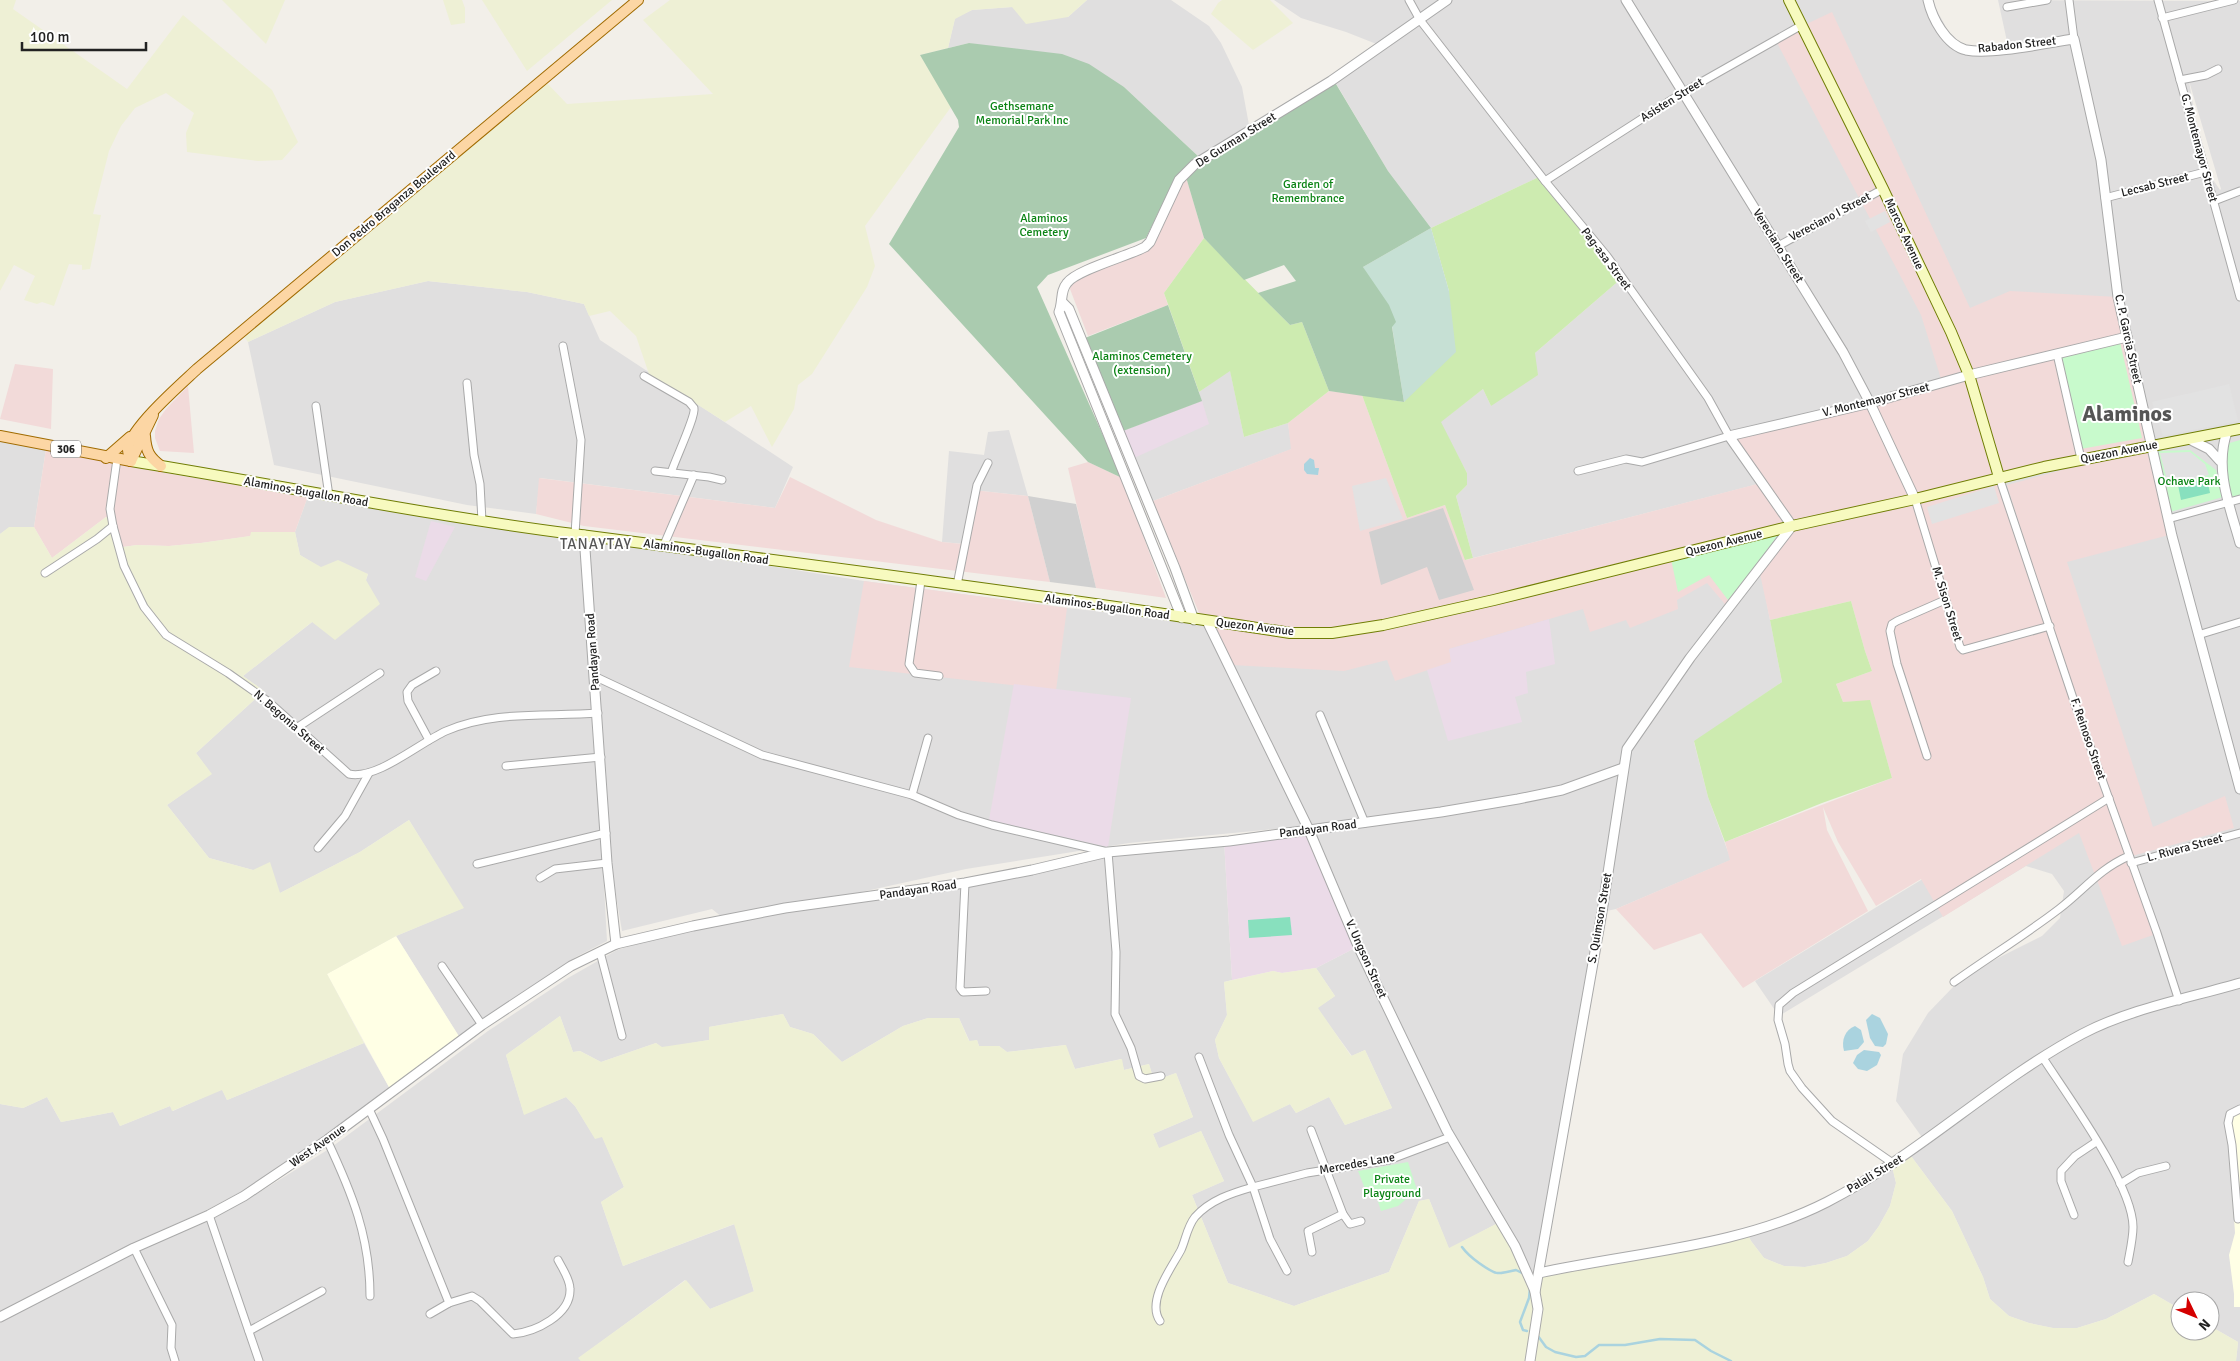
<svg xmlns="http://www.w3.org/2000/svg" width="2240" height="1361" font-family="Signika,sans-serif">
<style>
.residential{fill:#e0dfdf;fill-rule:evenodd}
.commercial{fill:#f2dad9}
.industrial{fill:#ebdbe8}
.education{fill:#ffffe5}
.religious{fill:#d0d0d0}
.farmland{fill:#eef0d5}
.grass{fill:#cdebb0}
.wetland{fill:#c6e0d4}
.cemetery{fill:#aacbaf}
.park{fill:#c8facc}
.pitch{fill:#88e0be}
.parking{fill:#e2e2e2}
.water{fill:#aad3df}
.lines{fill:none;stroke-linecap:round;stroke-linejoin:round}
.stream{stroke:#aad3df;stroke-width:2.5}
.minor-casing{stroke:#a9a9a9;stroke-width:9}
.tertiary-casing{stroke:#a9a9a9;stroke-width:11}
.secondary-casing{stroke:#707d05;stroke-width:12}
.primary-casing{stroke:#a06b00;stroke-width:12}
.minor{stroke:#fff;stroke-width:7}
.tertiary{stroke:#fff;stroke-width:9}
.secondary{stroke:#f7fabf;stroke-width:10}
.primary{stroke:#fcd6a4;stroke-width:10}
.labels{text-anchor:middle;dominant-baseline:central;stroke-width:4;stroke-linejoin:round;paint-order:stroke}
.shield{fill:#fff;stroke:#646464;stroke-width:1}
.shield-label{font-size:11px;font-weight:bold;fill:#222}
.street-label{font-size:12px;fill:#222;stroke:#fff}
.park-label{font-size:12px;fill:#0c8416;stroke:#fff}
.quarter-label{font-size:15px;letter-spacing:1px;fill:#555;stroke:#fff}
.town-label{font-size:22px;font-weight:bold;fill:#555;stroke:#fff}
</style>
<rect width="100%" height="100%" fill="#f2efe9"/>
<!-- residential -->
<g class="residential">
<path d="M1087 0H1171L1209 26 1221 43 1242 87 1249 125 1199 157 1124 87 969 43 948 48 955 18 972 10 1012 7 1068 17Z"/>
<path d="M1274 0H1442L1424 21 1452 0H1931L1951 36 1962 45 1981 48 2008 46 1998 0 2240 1V1361H2236L2238 1342 2210 1326V1301H2180V1309L2154 1294 2106 1319 2077 1328H2053L2029 1323 2009 1316 1990 1299 1983 1277 1952 1211 1908 1152 1924 1140 1896 1101 1903 1054 1928 1013 1954 986 1994 960 2042 936 2060 918 2064 891 2052 874 2026 866 1779 1016 1755 981 2087 779 1762 483 1473 558 1456 496 1467 485V473L1440 422 1483 389 1491 406 1535 353 1622 278 1541 176 1431 228 1388 171 1334 80 1379 45 1346 32 1301 18ZM2189 81 2221 189 2220 190 2203 165Z"/>
<path d="M428 281 527 292 584 304 600 340 793 467 775 508 540 478 536 514 467 505 274 465 248 342 335 302Z"/>
<path d="M1230 370 1244 437 1288 423 1292 449 1153 501 1123 431 1201 401 1199 392Z"/>
<path d="M1009 430 1028 496 973 490 964 544 942 542 949 451 984 455 988 432Z"/>
<path d="M0 439 46 449 34 527H10L0 534Z"/>
<path d="M308 496 581 540 594 699 607 941 576 957 484 1018 460 1038 396 936 463 908 409 820 360 852 280 893 253 870 209 858 167 805 211 774 196 753 264 691 243 676 366 580 368 574 321 568 300 555 295 532Z"/>
<path d="M1792 526 1761 573 1782 682 1694 742 1708 797 1731 860 1616 909 1602 912 1538 1286 1498 1223 1449 1249 1429 1199 1419 1201 1389 1272 1294 1306 1228 1283 1192 1195 1224 1181 1201 1131 1159 1149 1153 1134 1193 1117 1176 1073 1154 1081 1149 1064 1124 1070 1121 1059 1075 1069 1065 1045 1007 1052 999 1046H979L977 1040 970 1042 959 1018H928L903 1026 842 1062 813 1034 790 1027 783 1014 709 1027V1040L662 1048 656 1043 601 1062 580 1051 573 1052 560 1016 506 1055 524 1114 566 1097 575 1106 595 1138 602 1136 624 1187 601 1202 623 1266 735 1224 754 1292 710 1309 685 1280 579 1358 581 1361H0V1321L151 1245 211 1220 255 1195 329 1149 488 1031 568 978 617 950 671 934 727 921 712 909 622 931 609 855 588 537 864 581 1067 608 1160 618 1206 626 1307 826 1129 843 966 869 784 909 861 900 974 879 1084 862 1160 847 1224 840 1232 980 1224 982 1227 1015 1215 1040 1219 1058 1253 1121 1290 1104 1296 1113 1329 1097 1345 1125 1392 1108 1365 1050 1352 1056 1317 1008 1335 996 1316 968 1357 947 1326 879 1310 828 1208 616 1320 630 1350 631 1494 600Z"/>
<path d="M364 1043 390 1089 266 1178 207 1210 149 1236 0 1312V1104L23 1108 47 1097 61 1122 113 1112 120 1126 170 1106 173 1111 222 1089 227 1100Z"/>
<path d="M1891 1162 1896 1183 1890 1206 1879 1226 1868 1241 1847 1256 1826 1263 1805 1267 1784 1266 1764 1258 1751 1241 1745 1229 1776 1220 1826 1199Z"/>
</g>
<!-- commercial -->
<g class="commercial">
<path d="M1832 12 1970 308 2010 291 2118 297 2152 445 1999 477 2153 935 2122 946 2079 833 1943 917 1921 879 1876 906 1838 842 1823 807 1827 830 1868 911 1743 988 1701 933 1654 950 1616 909 1730 860 1725 842 1892 778 1870 701 1843 702 1836 684 1872 671 1865 651 1851 601 1770 620 1760 574 1730 610 1707 583 1677 600 1678 609 1630 628 1626 620 1590 632 1583 609 1449 649 1452 662 1395 681 1387 660 1344 671 1232 665 1208 616 1199 613 1153 501 1291 449 1288 423 1329 391 1362 395 1407 518 1445 505 1466 560 1761 483 1729 436 1942 382 1921 315 1775 39Z"/>
<path d="M1184 179 1187 180 1204 238 1164 293 1168 305 1088 336 1070 289 1072 282 1150 248Z"/>
<path d="M15 364 53 369 51 429 0 419Z"/>
<path d="M188 386 194 453 160 451 155 438V431L159 419 166 409Z"/>
<path d="M46 449 177 475 308 496 295 532H252L251 536 201 543 169 546 137 545 123 547 106 517 52 558 34 527Z"/>
<path d="M2149 452 2169 535 2067 562 2153 827 2225 796 2234 828 2132 856 2051 624 2007 485 2073 467Z"/>
<path d="M1088 462 1122 478 1166 598 1096 588 1068 468Z"/>
<path d="M790 477 876 520 942 542 963 544 973 490 1028 496 1050 582 584 526 536 514 539 478 775 508Z"/>
<path d="M864 581 1067 608 1056 690 849 667Z"/>
</g>
<!-- industrial -->
<g class="industrial">
<path d="M1202 401 1209 424 1134 458 1123 431Z"/>
<path d="M431 521 455 527 426 581 415 577Z"/>
<path d="M1549 619 1555 664 1526 672 1528 693 1515 697 1522 722 1448 741 1427 670 1451 662 1449 649Z"/>
<path d="M1014 684 1131 698 1108 847 989 820Z"/>
<path d="M1311 828 1357 947 1316 968 1282 973 1273 971 1232 980 1224 840Z"/>
</g>
<!-- education -->
<g class="education">
<path d="M396 936 460 1038 390 1089 327 974Z"/>
<path d="M2240 1107V1307H2234V1294L2229 1255 2235 1233 2227 1113Z"/>
</g>
<!-- religious -->
<g class="religious">
<path d="M1028 496 1076 504 1096 588 1050 582Z"/>
<path d="M1443 508 1474 590 1439 600 1427 567 1381 585 1369 532Z"/>
</g>
<!-- farmland -->
<g class="farmland">
<path d="M0 0H16L13 9 127 89 183 15 272 90 298 142 282 160 258 161 187 152 186 133 194 113 166 93 135 108 121 126 109 151 93 214 101 215 90 269 82 270V265L69 264 54 306 42 302 37 304 24 300 35 276 14 265 0 291Z"/>
<path d="M222 0H285L266 44Z"/>
<path d="M443 0H462L465 8V23L451 25Z"/>
<path d="M482 0H612L527 71Z"/>
<path d="M670 0H1087L1068 17 1026 24 1012 7 972 10 955 19 948 48 920 55 951 107 865 226 875 266 867 287 812 374 798 385 794 409 772 447 751 406 725 422 649 374 636 336 610 311 589 316 584 304 527 292 428 281 335 302 248 342 244 337 546 82 567 104 713 94 643 20Z"/>
<path d="M1222 0H1270L1293 23 1253 50 1211 14 1218 3Z"/>
<path d="M106 517 114 519 123 547 137 545 169 546 201 543 250 536 251 532H295L300 555 321 567 338 560 368 574 366 580 380 604 335 640 312 622 243 676 264 691 196 753 212 774 167 805 209 858 253 870 270 862 280 893 360 852 409 820 464 908 396 936 327 974 364 1043 227 1100 222 1090 172 1111 170 1106 120 1126 113 1112 61 1122 47 1097 23 1108 0 1104V534L9 527H34L52 558Z"/>
<path d="M1316 968 1335 996 1318 1008 1351 1056 1365 1050 1392 1108 1345 1125 1329 1097 1296 1113 1290 1104 1253 1122 1219 1058 1215 1040 1227 1015 1224 982 1273 971 1282 973Z"/>
<path d="M783 1014 790 1027 813 1034 842 1062 903 1026 928 1018H959L969 1041 977 1040 979 1046H999L1007 1052 1066 1045 1075 1069 1122 1059 1124 1070 1149 1064 1154 1081 1176 1073 1193 1117 1153 1134 1159 1148 1201 1131 1224 1181 1192 1195 1228 1283 1294 1306 1389 1272 1419 1201 1429 1199 1449 1248 1498 1223 1537 1286 1541 1267 1666 1248 1745 1229 1751 1241 1764 1258 1784 1266 1805 1267 1826 1263 1847 1256 1868 1241 1879 1226 1890 1206 1896 1183 1891 1162 1908 1152 1952 1211 1983 1277 1990 1299 2009 1316 2029 1323 2053 1328H2077L2106 1319 2154 1294 2180 1309V1331H2210V1326L2238 1342 2236 1361H581L578 1358 686 1280 710 1309 754 1291 734 1224 623 1266 601 1202 624 1187 602 1137 595 1139 575 1106 566 1097 524 1115 506 1055 560 1016 573 1052 580 1051 601 1062 656 1043 662 1047 709 1040V1027Z"/>
</g>
<!-- grass -->
<g class="grass">
<path d="M1541 176 1622 278 1535 353 1538 375 1491 406 1483 389 1441 422 1467 473V485L1456 496 1473 558 1465 560 1445 505 1407 518 1362 395 1404 402 1449 291 1431 228Z"/>
<path d="M1204 238 1290 325 1302 322 1329 391 1288 423 1244 437 1230 371 1199 392 1164 293Z"/>
<path d="M1851 601 1865 651 1872 671 1836 684 1843 702 1870 700 1892 778 1822 803 1725 842 1708 797 1694 741 1782 682 1770 620Z"/>
</g>
<!-- wetland -->
<path class="wetland" d="M1431 228 1449 291 1456 352 1404 402 1392 326 1363 267Z"/>
<!-- cemetery -->
<g class="cemetery">
<path d="M969 43 1062 54 1089 64 1124 87 1199 157C1172 176 1161 209 1146 238L1048 275 1037 287 1122 478 1088 462 889 244 959 127 958 120 920 55Z"/>
<path d="M1334 84H1336L1388 171 1431 228 1363 267 1389 305 1396 322 1392 327 1404 402 1329 391 1302 322 1290 325 1258 293 1296 281 1284 265 1244 280 1204 238 1186 177 1246 136Z"/>
<path d="M1168 305 1202 401 1123 431 1085 338Z"/>
</g>
<!-- park -->
<g class="park">
<path d="M2120 342 2142 438 2075 450 2054 357Z"/>
<path d="M2240 440V495L2231 497 2226 468V444Z"/>
<path d="M2190 450 2216 470 2223 497 2170 512 2158 451Z"/>
<path d="M1780 532 1763 557 1728 600 1709 575 1678 592 1671 559Z"/>
<path d="M1408 1162 1417 1190 1398 1206 1381 1211 1375 1192 1367 1194 1358 1171Z"/>
</g>
<!-- pitch -->
<g class="pitch">
<path d="M2207 478 2210 493 2181 500 2178 485Z"/>
<path d="M1290 917 1292 935 1249 938 1248 920Z"/>
</g>
<!-- parking -->
<g class="parking">
<path d="M1885 211 1890 222 1871 232 1865 221Z"/>
<path d="M2229 384 2238 421 2163 436 2152 402Z"/>
<path d="M2190 452 2205 464 2209 475 2168 484 2160 453Z"/>
<path d="M1386 478 1403 519 1360 531 1352 486Z"/>
<path d="M1994 486 1999 503 1932 524 1927 507Z"/>
</g>
<!-- water -->
<g class="water">
<path d="M1310 458 1314 460 1315 468H1319L1318 475 1307 474 1304 470V464Z"/>
<path d="M1872 1014 1880 1018 1888 1034 1886 1044 1883 1047 1875 1046 1870 1038 1866 1020Z"/>
<path d="M1855 1026 1861 1030 1864 1042 1858 1049 1844 1051C1841 1040 1845 1030 1855 1026Z"/>
<path d="M1864 1050 1879 1052 1881 1055 1877 1065 1867 1071 1858 1069 1853 1063 1857 1055Z"/>
</g>
<g class="lines">
<!-- stream -->
<g class="stream">
<path d="M1462 1247C1467 1254 1472 1258 1479 1263 1496 1275 1496 1275 1516 1270L1524 1274"/>
<path d="M1527 1331 1523 1330 1520 1322 1529 1298 1530 1288"/>
<path d="M1538 1336 1546 1347 1555 1352 1576 1357 1585 1356 1599 1345H1625L1660 1339 1695 1340 1711 1351 1731 1361"/>
</g>
<!-- minor casing -->
<g class="minor-casing">
<g id="minor">
<path d="M1409 0 1420 20 1545 181 1607 256 1708 398 1729 436 1642 462 1626 459 1578 471"/>
<path d="M2069 0 2074 39"/>
<path d="M2158 0 2240 297"/>
<path d="M2007 7 2047 0"/>
<path d="M2162 18 2234 0"/>
<path d="M2180 80 2206 75 2218 69"/>
<path d="M1545 181 1682 93 1802 25"/>
<path d="M2105 198 2205 172"/>
<path d="M2214 201 2240 191"/>
<path d="M1778 246 1883 189"/>
<path d="M563 346 581 440 575 534"/>
<path d="M2057 354 2081 459"/>
<path d="M644 376 689 402 694 408C696 416 675 460 671 473"/>
<path d="M467 383 474 455 480 484 482 521"/>
<path d="M316 406 329 496"/>
<path d="M117 459 110 509 113 526 124 566 144 607 166 635 228 673 269 702 349 774C377 780 419 743 446 731 493 710 548 717 598 713"/>
<path d="M655 471 709 477 722 480"/>
<path d="M1999 477 2075 704 2157 933 2179 1001"/>
<path d="M1915 499 1960 647 1963 650 2050 626"/>
<path d="M2168 519 2240 499"/>
<path d="M663 547 694 475"/>
<path d="M45 573 97 539 113 526"/>
<path d="M921 581 909 664 915 673 939 676"/>
<path d="M957 585 977 485 988 463"/>
<path d="M2198 635 2240 622"/>
<path d="M594 676 762 755 912 795 959 815 992 825 1108 852 1116 952 1115 1014 1131 1048 1139 1076 1145 1079 1161 1076"/>
<path d="M1320 715 1365 823"/>
<path d="M298 727 380 673"/>
<path d="M429 740 408 701 407 692 412 685 436 671"/>
<path d="M1927 756 1897 664 1890 631 1892 624 1897 621 1945 600"/>
<path d="M506 766 601 757"/>
<path d="M912 795 928 738"/>
<path d="M318 848 345 816 369 773"/>
<path d="M2131 863 2240 833"/>
<path d="M477 864 606 833"/>
<path d="M540 878 555 869 607 863"/>
<path d="M965 883 960 988 963 992 986 991"/>
<path d="M600 952 622 1036"/>
<path d="M442 966 482 1025"/>
<path d="M1954 982C1989 957 2025 935 2059 909 2084 890 2099 869 2129 856"/>
<path d="M2043 1058C2067 1095 2133 1185 2133 1227 2133 1238 2130 1251 2128 1262"/>
<path d="M369 1109 383 1139 449 1303"/>
<path d="M1311 1130 1343 1214 1350 1224 1361 1221"/>
<path d="M327 1140C352 1193 370 1237 370 1296"/>
<path d="M1894 1164 1832 1121 1802 1088 1790 1071 1788 1064 1785 1044 1778 1020 1779 1005 1793 993 2109 798"/>
<path d="M2120 1184 2138 1173 2166 1166"/>
<path d="M209 1215 259 1361"/>
<path d="M2074 1215 2061 1181V1171L2075 1156 2096 1142"/>
<path d="M2238 1219 2232 1145 2228 1123 2230 1114 2240 1109"/>
<path d="M134 1248 172 1325 171 1348 175 1361"/>
<path d="M1312 1252 1308 1231 1343 1214"/>
<path d="M1287 1271 1270 1239 1253 1187 1307 1173 1389 1160 1450 1137"/>
<path d="M430 1314 449 1303 472 1296 480 1301 513 1334C535 1332 571 1315 570 1289 570 1279 562 1268 558 1260"/>
<path d="M1160 1321C1146 1301 1172 1267 1181 1250 1186 1239 1187 1227 1195 1217 1210 1200 1232 1193 1253 1187L1229 1135 1199 1057"/>
<path d="M249 1331 322 1291"/>
</g>
</g>
<!-- tertiary casing -->
<g class="tertiary-casing">
<g id="tertiary">
<path d="M1626 0 1843 352 1870 403 1915 499"/>
<path d="M1928 0C1932 18 1946 45 1966 50 1992 55 2046 43 2074 39L2101 160 2118 297 2127 337 2172 536 2240 789"/>
<path d="M1063 303 1069 309 1175 568 1194 620"/>
<path d="M2227 432C2214 469 2230 507 2240 543"/>
<path d="M2189 439 2209 449 2220 461"/>
<path d="M584 535 607 863 616 944"/>
<path d="M1182 618 1059 312C1063 302 1060 291 1067 283 1076 270 1128 256 1145 247L1150 242 1179 180 1195 164 1331 81 1447 0"/>
<path d="M1207 621 1309 830 1359 948 1447 1131 1515 1246 1535 1291"/>
<path d="M1539 1273C1635 1252 1739 1247 1827 1202 1919 1155 1992 1082 2082 1034 2129 1009 2189 998 2240 983"/>
<path d="M0 1317 134 1248 209 1215 244 1196 327 1140 482 1025 571 966 616 944 693 926 785 908 965 883 1032 870 1108 852 1229 841 1441 812 1518 799 1562 790 1623 768"/>
<path d="M1530 1361 1538 1309 1535 1292 1602 912 1627 749 1690 658 1792 526 1729 436 1870 403 1969 375 2127 337"/>
</g>
</g>
<!-- secondary casing -->
<g class="secondary-casing">
<g id="secondary">
<path d="M1789 0 1883 189 1951 332 1969 375 1999 477"/>
<path d="M131 461C279 485 425 515 573 534 812 565 1051 596 1290 633H1332L1383 625 1494 600 1792 526 1915 499 2044 467 2240 429"/>
</g>
</g>
<!-- primary casing -->
<g class="primary-casing">
<g id="primary">
<path d="M0 436 131 461"/>
<path d="M145 436C146 451 149 457 161 466"/>
<path d="M106 458 130 437"/>
<path d="M131 461C130 457 127 452 128 447 134 425 180 385 197 369L638 0"/>
<path d="M131 461 153 415"/>
</g>
</g>
<!-- minor -->
<use href="#minor" class="minor"/>
<!-- tertiary -->
<use href="#tertiary" class="tertiary"/>
<!-- secondary -->
<use href="#secondary" class="secondary"/>
<!-- primary -->
<use href="#primary" class="primary"/>
</g>
<g class="labels">
<!-- shield labels -->
<rect class="shield" x="51" y="440.5" width="30" height="17" rx="4"/>
<g class="shield-label">
<text x="66" y="449">306</text>
</g>
<!-- street labels -->
<g class="street-label">
<text transform="translate(2017 45) rotate(-6)">Rabadon Street</text>
<text transform="translate(1672 100) rotate(-32)">Asisten Street</text>
<text transform="translate(1236 140) rotate(-32)">De Guzman Street</text>
<text transform="translate(2199 148) rotate(75)">G. Montemayor Street</text>
<text transform="translate(2155 185) rotate(-14)">Lecsab Street</text>
<text transform="translate(394 204) rotate(-40)">Don Pedro Braganza Boulevard</text>
<text transform="translate(1830 217) rotate(-28)">Vereciano I Street</text>
<text transform="translate(1904 234) rotate(65)">Marcos Avenue</text>
<text transform="translate(1778 246) rotate(58)">Vereciano Street</text>
<text transform="translate(1606 259) rotate(53)">Pag-asa Street</text>
<text transform="translate(2128 339) rotate(78)">C. P. Garcia Street</text>
<text transform="translate(1876 400) rotate(-14)">V. Montemayor Street</text>
<text transform="translate(2119 452) rotate(-11)">Quezon Avenue</text>
<text transform="translate(306 492) rotate(10)">Alaminos-Bugallon Road</text>
<text transform="translate(1724 543) rotate(-14)">Quezon Avenue</text>
<text transform="translate(706 552) rotate(8)">Alaminos-Bugallon Road</text>
<text transform="translate(1947 604) rotate(73)">M. Sison Street</text>
<text transform="translate(1107 607) rotate(8)">Alaminos-Bugallon Road</text>
<text transform="translate(1255 627) rotate(7)">Quezon Avenue</text>
<text transform="translate(593 652) rotate(-94)">Pandayan Road</text>
<text transform="translate(289 722) rotate(41)">N. Begonia Street</text>
<text transform="translate(2088 739) rotate(71)">F. Reinoso Street</text>
<text transform="translate(1318 829) rotate(-7)">Pandayan Road</text>
<text transform="translate(2185 848) rotate(-15)">L. Rivera Street</text>
<text transform="translate(918 890) rotate(-8)">Pandayan Road</text>
<text transform="translate(1600 918) rotate(-80)">S. Quimson Street</text>
<text transform="translate(1366 959) rotate(66)">V. Ungson Street</text>
<text transform="translate(318 1146) rotate(-35)">West Avenue</text>
<text transform="translate(1357 1164) rotate(-10)">Mercedes Lane</text>
<text transform="translate(1875 1174) rotate(-31)">Palali Street</text>
</g>
<!-- park labels -->
<g class="park-label">
<text x="1022" y="106">Gethsemane<tspan x="1022" dy="14">Memorial Park Inc</tspan></text>
<text x="1308" y="184">Garden of<tspan x="1308" dy="14">Remembrance</tspan></text>
<text x="1044" y="218">Alaminos<tspan x="1044" dy="14">Cemetery</tspan></text>
<text x="1142" y="356">Alaminos Cemetery<tspan x="1142" dy="14">(extension)</tspan></text>
<text x="2189" y="481">Ochave Park</text>
<text x="1392" y="1179">Private<tspan x="1392" dy="14">Playground</tspan></text>
</g>
<!-- quarter labels -->
<g class="quarter-label">
<text x="596" y="544">TANAYTAY</text>
</g>
<!-- town labels -->
<g class="town-label">
<text x="2127" y="413">Alaminos</text>
</g>
</g>
<!-- north arrow -->
<g transform="translate(2195 1316) rotate(133)"><circle r="24" fill="#ffffff" stroke="#a7a7a7"/>
<path d="M0-4L9 19L0 12L-9 19Z" fill="#d40000"/>
<text y="-8" font-size="14" font-weight="bold" text-anchor="middle" fill="#222222">N</text>
</g>
<!-- scale -->
<path d="M22 42v8h124v-8" fill="none" stroke="#222222" stroke-width="2.5"/>
<text x="30" y="42" font-size="15" fill="#222222" stroke="#ffffff" stroke-width="4" paint-order="stroke">100 m</text>
</svg>
